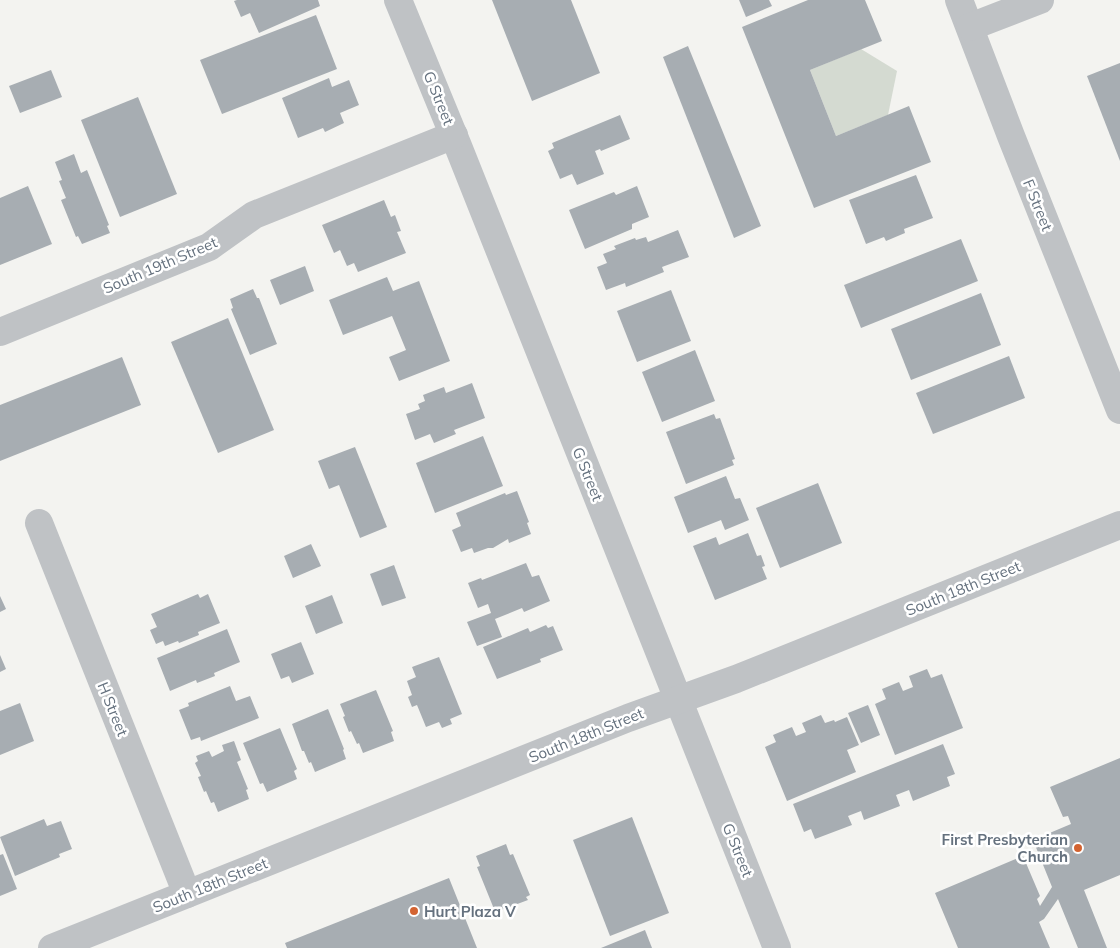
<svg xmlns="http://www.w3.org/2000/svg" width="1120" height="948" font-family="Mulish,sans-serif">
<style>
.green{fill:#d4dad1}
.building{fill:#a7adb2}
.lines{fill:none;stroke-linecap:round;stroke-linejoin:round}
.minor{stroke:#bfc2c5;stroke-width:28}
.poi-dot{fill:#d36331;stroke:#fff;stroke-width:2}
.labels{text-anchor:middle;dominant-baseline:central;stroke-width:5;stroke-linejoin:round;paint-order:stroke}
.street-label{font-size:15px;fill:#65717e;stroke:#fff}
.poi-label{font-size:15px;font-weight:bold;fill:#65717e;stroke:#fff;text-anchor:end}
</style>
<rect width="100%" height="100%" fill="#f3f3f0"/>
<!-- green -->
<path class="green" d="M861 49 897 71 888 115 836 136 810 70Z"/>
<!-- building -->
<g class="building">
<path d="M237 0H318L320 6 259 33 250 13 241 17 234 1Z"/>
<path d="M492 0H571L600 73 532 101Z"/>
<path d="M739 0H769L772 6 746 17Z"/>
<path d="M808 0H865L882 41 810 70 836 136 909 106 931 162 814 208 742 27Z"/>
<path d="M316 15 337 69 222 114 200 60Z"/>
<path d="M688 46 761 226 734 238 663 57Z"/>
<path d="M1120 63V161L1087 76Z"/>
<path d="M51 70 62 97 20 113 9 86Z"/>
<path d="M329 78 332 87 349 80 359 105 340 113 344 123 325 132 323 128 298 138 282 98Z"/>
<path d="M138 97 177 194 120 217 81 120Z"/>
<path d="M620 115 630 139 601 151 600 149 595 151 604 174 577 185 572 174 560 179 548 151 554 148 552 143Z"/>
<path d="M74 154 81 173 87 170 109 225 107 226 110 233 82 244 78 236 76 237 61 200 66 198 59 181 62 180 55 162Z"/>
<path d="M916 175 933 218 904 229 905 233 886 241 884 237 866 244 849 200Z"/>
<path d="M28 186 52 244 0 265V198Z"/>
<path d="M637 186 649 217 632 224V229L585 249 569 210 614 192 616 195Z"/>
<path d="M384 200 391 217 395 215 401 231 397 232 406 253 358 272 354 263 347 266 340 250 334 253 322 225Z"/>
<path d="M678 230 689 257 662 267 664 272 626 287 625 283 606 290 597 267 607 263 603 254 616 249 614 246 635 238 636 240 646 237 648 242Z"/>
<path d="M961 239 978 281 861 328 844 285Z"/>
<path d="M305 266 314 291 280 305 270 280Z"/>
<path d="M387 277 393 291 419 281 450 361 399 381 389 357 406 350 392 316 343 335 329 300Z"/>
<path d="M253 289 257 298H259L277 344 250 355 231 309 233 308 230 299Z"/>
<path d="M671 290 691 341 637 362 617 311Z"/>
<path d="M981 293 1001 345 911 380 891 329Z"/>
<path d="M228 318 274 430 218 453 171 342Z"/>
<path d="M695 350 715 401 662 422 642 372Z"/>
<path d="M1009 356 1025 398 933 434 916 393Z"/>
<path d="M122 357 141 405 0 461V405Z"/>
<path d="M472 383 485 418 454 430 456 434 434 443 430 434 415 440 406 414 420 409 418 404 425 401 423 395 444 387 446 393Z"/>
<path d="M714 414 716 419 720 418 735 459 732 460 734 465 686 484 666 432Z"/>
<path d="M483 436 503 486 435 513 416 463Z"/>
<path d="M355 447 387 527 360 538 339 485 329 489 318 461Z"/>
<path d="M726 476 735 499 740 498 749 520 725 530 721 520 688 533 674 497Z"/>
<path d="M818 483 842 543 780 568 756 508Z"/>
<path d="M517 491 529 522 527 523 531 534 509 543 508 539 493 548H488L474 553 472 548 461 552 452 530 461 526 456 513 505 493 506 495Z"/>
<path d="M748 533 757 556 761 555 765 566 762 567 767 579 715 600 693 546 716 537 719 545Z"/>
<path d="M311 544 321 566 293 578 284 556Z"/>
<path d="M526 563 532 577 539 575 550 601 524 612 522 608 495 619 502 637 477 646 467 622 491 613 488 604 478 608 468 583 481 578 482 580Z"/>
<path d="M394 565 406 598 382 606 370 574Z"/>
<path d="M198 594 200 598 208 594 220 623 198 632 199 635 179 643 178 641 165 646 163 641 156 644 150 630 157 627 151 614Z"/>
<path d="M332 595 343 623 316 634 305 606Z"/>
<path d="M0 596 6 609 0 612Z"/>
<path d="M546 625 548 628 553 626 563 650 540 659 541 662 497 679 483 647 528 628 530 632Z"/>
<path d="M227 629 240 662 214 673 215 676 197 683 196 680 170 691 157 658Z"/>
<path d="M301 642 314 674 292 683 289 676 281 679 271 654Z"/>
<path d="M0 655 6 669 0 672Z"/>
<path d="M439 657 462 714 450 719 452 724 442 728 439 722 426 727 417 705 412 707 408 697 412 695 407 681 416 677 412 667Z"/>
<path d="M927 669 931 678 942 674 963 728 895 755 875 704 886 699 882 689 899 682 903 691 913 687 909 676Z"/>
<path d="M230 686 236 701 250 696 259 718 201 741 200 737 191 740 179 710 189 706 188 703Z"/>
<path d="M376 690 393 731 391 732 394 741 363 753 359 743 357 744 351 731 349 732 343 717 345 716 340 704Z"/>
<path d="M20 703 34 741 0 755V711Z"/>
<path d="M868 705 880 735 861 743 848 713Z"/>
<path d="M328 709 344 749 343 750 346 759 315 772 311 762 309 763 304 751H302L292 724Z"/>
<path d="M821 715 825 723 834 720 835 722 847 717 859 745 847 750 856 772 787 801 765 747 776 742 773 735 792 727 796 736 806 732 802 723Z"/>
<path d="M280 728 297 769 294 771 297 779 267 792 263 783 260 784 243 743Z"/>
<path d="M234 741 241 760 237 762 248 789 246 790 249 799 218 812 214 802 211 803 206 791 204 792 198 777 201 776 195 763 198 761 196 756 209 751 212 757 224 751 222 745Z"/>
<path d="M943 744 955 774 947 777 950 786 913 801 909 790 896 795 900 806 864 820 861 811 848 816 852 825 815 839 811 829 804 832 793 804Z"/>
<path d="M1120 758V875L1084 890 1107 948H1078L1058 899 1044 919 1039 922 1050 948H958L935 893 1023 856 1040 896 1037 899 1040 906 1052 887 1033 840 1071 824 1068 816 1063 817 1050 787Z"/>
<path d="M632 817 669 913 610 936 573 840Z"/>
<path d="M44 819 47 826 61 821 72 849 59 854 60 857 15 876 0 837Z"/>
<path d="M506 844 510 855 513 854 530 895 526 897 528 900 501 910 499 907 494 909 477 867 480 866 476 856Z"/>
<path d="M3 854 17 889 0 896V855Z"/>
<path d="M449 878 477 948H287L285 943Z"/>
<path d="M645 930 652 948H601Z"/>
</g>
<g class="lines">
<!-- minor -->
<g class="minor">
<path d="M398 0 458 146 777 948"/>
<path d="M959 0 1011 136 1120 410"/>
<path d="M970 27 1040 0"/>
<path d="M0 332 209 247 254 215 454 135"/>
<path d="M39 523 187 894"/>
<path d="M52 948 628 718 736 679 1120 525"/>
</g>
</g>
<!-- markers -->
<g class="poi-dot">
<circle cx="1078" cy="848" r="5"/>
<circle cx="414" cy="911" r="5"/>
</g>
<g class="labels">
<!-- street labels -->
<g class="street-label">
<text transform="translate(439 98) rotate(68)">G Street</text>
<text transform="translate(1038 205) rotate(68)">F Street</text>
<text transform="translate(160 265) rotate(-23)">South 19th Street</text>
<text transform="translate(588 474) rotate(68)">G Street</text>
<text transform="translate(963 588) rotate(-22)">South 18th Street</text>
<text transform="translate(113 709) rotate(68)">H Street</text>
<text transform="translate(586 735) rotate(-22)">South 18th Street</text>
<text transform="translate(738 850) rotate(68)">G Street</text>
<text transform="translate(210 885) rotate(-22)">South 18th Street</text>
</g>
<!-- poi labels -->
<g class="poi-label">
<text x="1068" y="839">First Presbyterian<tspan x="1068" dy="17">Church</tspan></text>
<text x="424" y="911" text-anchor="start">Hurt Plaza V</text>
</g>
</g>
</svg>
